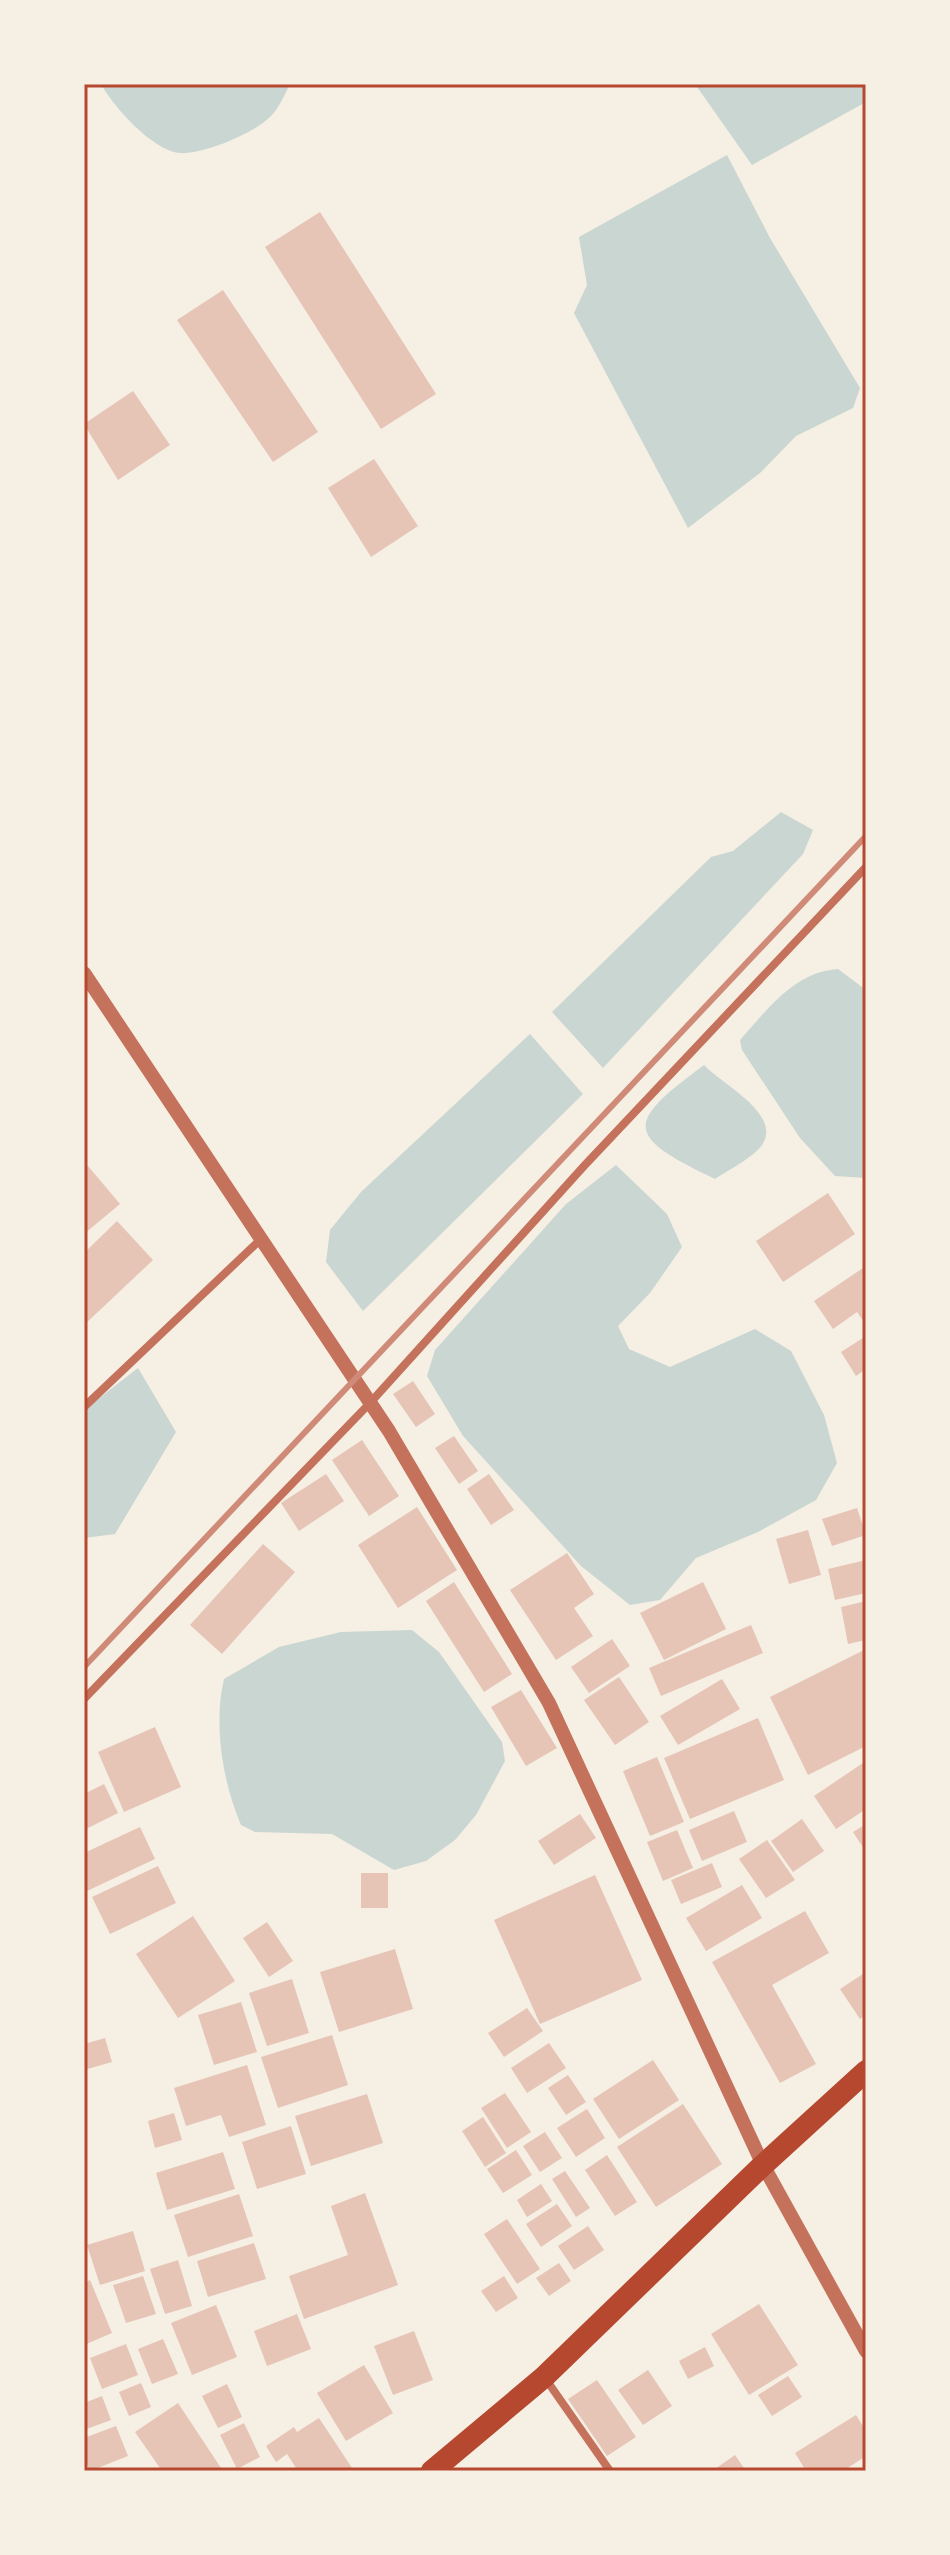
<svg xmlns="http://www.w3.org/2000/svg" width="950" height="2555" font-family="'Varela Round',sans-serif">
<style>
.water{fill:#c9d6d2}
.building{fill:#e6c5b7}
.lines{fill:none;stroke-linecap:round;stroke-linejoin:round}
.minor{stroke:#c5725c;stroke-width:8}
.tertiary{stroke:#c5725c;stroke-width:14}
.trunk{stroke:#b5482f;stroke-width:22}
.rail{stroke:#cf8b77;stroke-width:6}
.neatline{fill:none;stroke:#b5482f;stroke-width:3}
</style>
<rect width="100%" height="100%" fill="#f6efe4"/>
<!-- water -->
<g class="water">
<path d="M101 84H290C285 94 279 108 271 116 255 133 202 155 179 153 152 150 113 106 101 84Z"/>
<path d="M695 84H866V102L752 165Z"/>
<path d="M727 155 770 238 860 388 853 408 796 436 760 473 688 528 574 313 587 285 579 237Z"/>
<path d="M781 812 813 830 803 854 603 1068 552 1012 711 857 733 851Z"/>
<path d="M838 969 866 990V1178L835 1176 800 1138 742 1050 740 1040C768 1009 794 972 838 969Z"/>
<path d="M530 1034 583 1094 363 1311 326 1262 330 1230 361 1192Z"/>
<path d="M704 1065C720 1083 783 1114 762 1145 753 1158 728 1170 715 1179 625 1136 624 1124 704 1065Z"/>
<path d="M616 1165 667 1214 682 1247 650 1293 618 1326 629 1349 670 1367 755 1329 791 1351 824 1415 837 1463 816 1500 758 1532 696 1558 660 1600 630 1605 581 1566 463 1436 427 1376 435 1350 566 1204Z"/>
<path d="M138 1368 176 1432 115 1534 84 1538V1410Z"/>
<path d="M412 1630 439 1652 502 1742 505 1761 476 1815 455 1840 426 1861 394 1870 332 1834 255 1832 241 1825C223 1783 213 1724 224 1679L279 1647 341 1632Z"/>
</g>
<!-- building -->
<g class="building">
<path d="M320 212 436 394 381 429 265 247Z"/>
<path d="M223 290 318 432 273 462 177 320Z"/>
<path d="M133 391 170 445 118 480 84 424Z"/>
<path d="M374 459 418 526 371 557 328 488Z"/>
<path d="M88 1166 120 1204 84 1234V1170Z"/>
<path d="M828 1193 855 1234 783 1282 756 1241Z"/>
<path d="M117 1221 153 1260 84 1325V1253Z"/>
<path d="M866 1266V1325L857 1312 833 1329 814 1301Z"/>
<path d="M866 1336V1369L856 1376 841 1352Z"/>
<path d="M413 1381 435 1414 416 1427 393 1394Z"/>
<path d="M454 1436 478 1471 459 1484 435 1448Z"/>
<path d="M362 1440 399 1496 369 1516 332 1460Z"/>
<path d="M326 1474 344 1501 299 1531 281 1503Z"/>
<path d="M489 1474 514 1510 491 1525 467 1489Z"/>
<path d="M417 1507 457 1570 398 1608 358 1545Z"/>
<path d="M857 1508 866 1535 832 1546 822 1519Z"/>
<path d="M808 1530 821 1575 789 1584 776 1539Z"/>
<path d="M263 1544 295 1572 222 1654 190 1625Z"/>
<path d="M567 1553 594 1594 574 1608 593 1636 556 1660 510 1590Z"/>
<path d="M866 1560V1593L835 1600 828 1569Z"/>
<path d="M454 1582 512 1674 484 1692 426 1601Z"/>
<path d="M703 1582 726 1629 664 1660 640 1613Z"/>
<path d="M866 1601V1640L848 1644 841 1607Z"/>
<path d="M751 1625 763 1653 661 1696 649 1668Z"/>
<path d="M612 1639 630 1666 589 1693 571 1667Z"/>
<path d="M866 1649V1746L808 1775 770 1697Z"/>
<path d="M619 1677 649 1722 615 1745 584 1700Z"/>
<path d="M722 1679 740 1709 678 1745 660 1716Z"/>
<path d="M521 1690 557 1748 526 1766 491 1707Z"/>
<path d="M758 1718 784 1780 690 1819 664 1758Z"/>
<path d="M155 1727 181 1787 124 1812 98 1752Z"/>
<path d="M657 1757 684 1822 650 1836 623 1771Z"/>
<path d="M863 1763 866 1768V1809L836 1829 814 1796Z"/>
<path d="M104 1784 118 1813 84 1830V1794Z"/>
<path d="M734 1811 747 1842 702 1861 689 1830Z"/>
<path d="M580 1814 596 1838 554 1865 538 1841Z"/>
<path d="M802 1819 824 1851 793 1872 771 1841Z"/>
<path d="M866 1824V1852L853 1832Z"/>
<path d="M140 1827 155 1859 87 1891 84 1853Z"/>
<path d="M677 1830 693 1868 663 1881 647 1842Z"/>
<path d="M767 1840 795 1880 766 1898 739 1859Z"/>
<path d="M712 1863 722 1887 681 1904 671 1880Z"/>
<path d="M158 1866 176 1903 110 1934 92 1897Z"/>
<rect x="361" y="1873" width="27" height="35"/>
<path d="M595 1875 642 1980 540 2024 494 1920Z"/>
<path d="M742 1885 762 1918 706 1951 686 1918Z"/>
<path d="M805 1911 829 1953 772 1985 816 2064 780 2083 712 1962Z"/>
<path d="M193 1916 235 1981 178 2018 136 1954Z"/>
<path d="M267 1922 293 1961 269 1977 243 1938Z"/>
<path d="M395 1949 413 2009 339 2032 320 1972Z"/>
<path d="M866 1972V2015L860 2019 840 1989Z"/>
<path d="M292 1979 309 2033 267 2046 249 1993Z"/>
<path d="M241 2002 257 2052 214 2065 198 2015Z"/>
<path d="M527 2008 543 2031 504 2057 488 2033Z"/>
<path d="M332 2035 348 2085 278 2108 261 2057Z"/>
<path d="M105 2038 112 2062 84 2070V2044Z"/>
<path d="M549 2043 566 2068 527 2093 511 2068Z"/>
<path d="M653 2060 679 2100 619 2139 593 2099Z"/>
<path d="M247 2065 266 2125 229 2137 221 2115 186 2126 174 2088Z"/>
<path d="M568 2075 586 2102 566 2115 548 2088Z"/>
<path d="M505 2093 531 2132 507 2148 481 2108Z"/>
<path d="M367 2094 383 2143 311 2166 295 2116Z"/>
<path d="M683 2104 722 2164 656 2207 617 2147Z"/>
<path d="M587 2109 605 2138 576 2157 557 2128Z"/>
<path d="M174 2113 182 2140 155 2148 148 2121Z"/>
<path d="M483 2117 506 2153 485 2167 462 2131Z"/>
<path d="M291 2126 306 2174 257 2189 242 2142Z"/>
<path d="M545 2132 562 2158 540 2172 523 2146Z"/>
<path d="M516 2150 532 2175 503 2193 487 2169Z"/>
<path d="M223 2152 235 2189 167 2210 156 2173Z"/>
<path d="M607 2155 637 2202 615 2216 585 2170Z"/>
<path d="M565 2171 590 2208 576 2217 552 2179Z"/>
<path d="M541 2184 552 2201 527 2217 517 2200Z"/>
<path d="M365 2193 398 2285 304 2319 289 2276 348 2255 331 2206Z"/>
<path d="M239 2194 253 2236 188 2257 174 2215Z"/>
<path d="M557 2204 572 2226 541 2247 526 2224Z"/>
<path d="M507 2219 540 2269 517 2284 484 2234Z"/>
<path d="M588 2226 604 2250 574 2270 558 2246Z"/>
<path d="M133 2231 145 2271 100 2285 87 2245Z"/>
<path d="M254 2243 266 2279 208 2297 197 2261Z"/>
<path d="M178 2260 192 2306 165 2314 150 2269Z"/>
<path d="M559 2263 571 2281 549 2296 536 2278Z"/>
<path d="M143 2276 156 2314 126 2323 113 2285Z"/>
<path d="M504 2276 518 2298 496 2312 481 2291Z"/>
<path d="M90 2280 112 2333 84 2345V2283Z"/>
<path d="M759 2304 798 2365 749 2395 711 2334Z"/>
<path d="M216 2305 237 2357 192 2375 171 2323Z"/>
<path d="M297 2314 311 2349 267 2366 254 2331Z"/>
<path d="M414 2331 433 2380 393 2395 374 2346Z"/>
<path d="M163 2339 178 2374 152 2384 138 2349Z"/>
<path d="M126 2344 138 2375 102 2389 90 2358Z"/>
<path d="M705 2347 714 2366 688 2379 679 2361Z"/>
<path d="M364 2365 393 2413 346 2441 317 2393Z"/>
<path d="M648 2370 672 2406 643 2425 618 2390Z"/>
<path d="M788 2376 802 2397 772 2416 758 2395Z"/>
<path d="M597 2380 636 2437 607 2456 568 2399Z"/>
<path d="M141 2383 151 2407 129 2416 119 2392Z"/>
<path d="M227 2384 242 2417 218 2428 202 2396Z"/>
<path d="M102 2396 111 2420 84 2430V2403Z"/>
<path d="M178 2403 223 2471H162L135 2432Z"/>
<path d="M856 2415 866 2431V2456L843 2471H806L795 2453Z"/>
<path d="M319 2418 354 2471H298L287 2454 276 2462 266 2446 294 2427 297 2432Z"/>
<path d="M244 2423 260 2457 237 2469 220 2435Z"/>
<path d="M116 2426 128 2456 90 2471 84 2457V2438Z"/>
<path d="M735 2455 746 2471H712Z"/>
</g>
<g class="lines">
<!-- minor -->
<g class="minor">
<path d="M84 1407 261 1239"/>
<path d="M84 1699 370 1403 584 1166 866 867"/>
<path d="M545 2378 610 2471"/>
</g>
<!-- tertiary -->
<path class="tertiary" d="M84 973 389 1431 549 1703 763 2165 866 2351"/>
<!-- trunk -->
<path class="trunk" d="M432 2471 544 2377 763 2165 866 2071"/>
<!-- rail -->
<path class="rail" d="M84 1667 866 836"/>
</g>
<!-- border -->
<rect width="950" height="2555" fill="none" stroke="#f6efe4" stroke-width="172"/>
<rect x="86" y="86" width="778" height="2383" class="neatline"/>
</svg>
